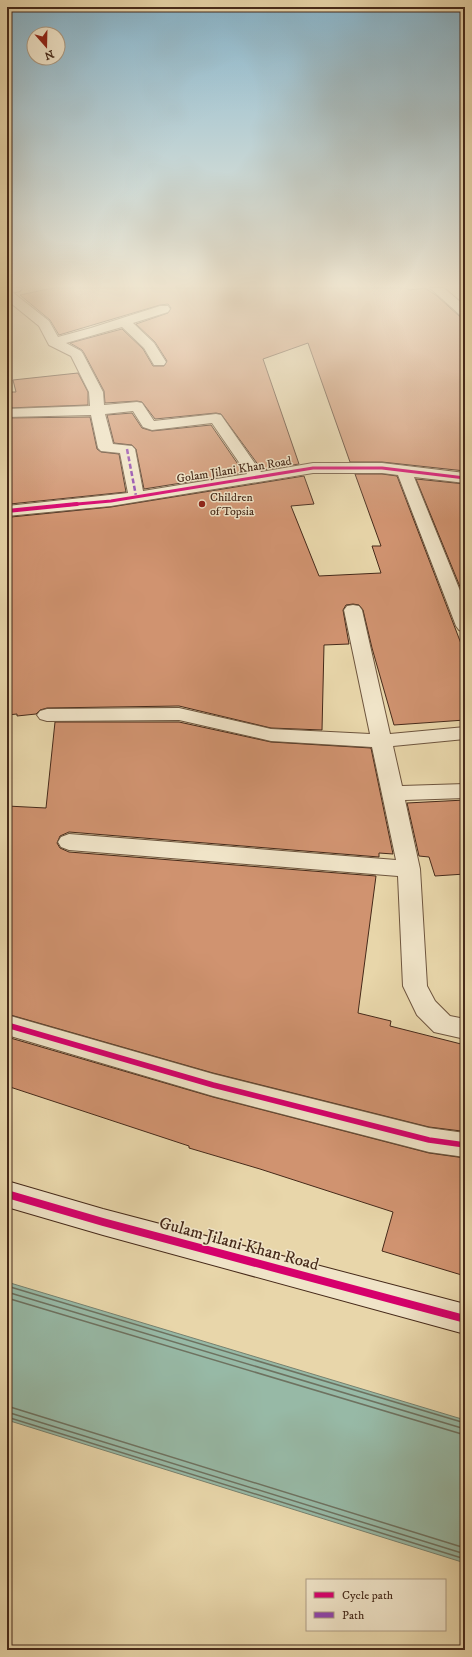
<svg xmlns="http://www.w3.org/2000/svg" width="472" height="1657" font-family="'IM FELL DW Pica',serif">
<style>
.water{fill:#97b9a6;stroke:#77806e}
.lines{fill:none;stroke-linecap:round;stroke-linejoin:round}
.shore{stroke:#6e7260;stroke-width:1.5}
.building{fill:#d09370;stroke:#462a1a}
.street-casing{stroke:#6e553e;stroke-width:2}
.secondary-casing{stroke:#462a1a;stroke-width:2}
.street{fill:#f0e4c8;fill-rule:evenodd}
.secondary{fill:#f0e4c8;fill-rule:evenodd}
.quiet{stroke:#8e44ad;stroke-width:2.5;stroke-dasharray:5 2.5;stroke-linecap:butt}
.cycleway-far3-casing{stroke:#f0e4c8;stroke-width:4.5}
.cycleway-far2-casing{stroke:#f0e4c8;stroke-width:6}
.cycleway-far1-casing{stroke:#f0e4c8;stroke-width:8}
.cycleway-casing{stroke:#f0e4c8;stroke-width:10}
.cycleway-far3{stroke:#d6006c;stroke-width:3}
.cycleway-far2{stroke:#d6006c;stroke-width:4}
.cycleway-far1{stroke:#d6006c;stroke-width:5.5}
.cycleway{stroke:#d6006c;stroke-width:8}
.poi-dot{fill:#8f2418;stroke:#f0e4c8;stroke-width:1.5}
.labels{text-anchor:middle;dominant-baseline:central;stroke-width:3;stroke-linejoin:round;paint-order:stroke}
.far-street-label{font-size:12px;fill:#462a1a;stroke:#f0e4c8}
.far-poi-label{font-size:12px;fill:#462a1a;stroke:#f0e4c8;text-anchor:start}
.near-street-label{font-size:17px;fill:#462a1a;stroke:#f0e4c8}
</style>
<rect width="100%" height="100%" fill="#e8d6aa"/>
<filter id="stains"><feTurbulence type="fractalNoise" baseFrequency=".005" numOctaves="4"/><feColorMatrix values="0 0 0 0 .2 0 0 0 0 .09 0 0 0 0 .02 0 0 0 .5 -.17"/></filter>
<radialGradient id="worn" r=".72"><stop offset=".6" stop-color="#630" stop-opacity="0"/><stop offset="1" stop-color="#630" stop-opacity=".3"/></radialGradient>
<!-- water -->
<path class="water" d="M7 1282 465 1420V1563L7 1420Z"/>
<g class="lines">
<!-- shore -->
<g class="shore">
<path d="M7 1286 465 1423"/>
<path d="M7 1292 465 1429"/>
<path d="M7 1298 465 1435"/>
<path d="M7 1406 465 1548"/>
<path d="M7 1412 465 1554"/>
<path d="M7 1417 465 1559"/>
</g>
</g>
<!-- building -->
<g class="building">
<path d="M53 288H406L409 290 425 288 437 296 459 316 465 317V471L382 462H350L308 343 263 359 299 464 262 470 221 414 216 413 155 419 142 402 137 401 105 403 104 391 84 353 82 350 70 343 122 329 143 349 153 366H164L167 361 155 342 136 324 168 313 171 308 168 304 160 305 59 335 50 320 20 295Z"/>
<path d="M78 373 88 392V405L7 408V392H16L13 380Z"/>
<path d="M132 413 142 428 152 431 211 425 244 473 144 489 136 449 132 445 114 443 107 415Z"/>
<path d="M90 417 97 449 101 452 119 454 126 492 10 504 7 460V418Z"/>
<path d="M355 474H382L397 476 465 654V720L394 725 372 648 363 610 359 605 353 604 346 605 343 610 349 644 324 645 322 730 271 728 179 706 47 708 40 710 36 714 17 716V714L7 715V519H11V517L111 507 304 476 314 504 291 506 319 576 381 573 372 546H381Z"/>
<path d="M416 479 465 484V599Z"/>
<path d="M55 722H179L271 742 371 748 393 854 379 853V857L69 832 60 836 57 843 60 848 69 852 376 876 358 1013 391 1021 390 1026 465 1045V1115L461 1131 429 1127 213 1073 7 1014V806L46 808Z"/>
<path d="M465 800V874L435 876 429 857 419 856 407 803Z"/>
<path d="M7 1037 213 1097 429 1153 465 1158V1276L382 1251 393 1212 260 1169 189 1148V1146L7 1086Z"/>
</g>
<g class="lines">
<!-- street casing -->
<g class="street-casing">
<g id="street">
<path d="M430 288H444L465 306V316L460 315Z"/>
<path d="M7 290 11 291 49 321 58 337 91 328 160 306H168L170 309 168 312 133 323 154 343 166 362 164 365H154L144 348 122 327 66 343 81 351 83 354 103 392 104 405 137 402 142 403 154 421 216 414 221 415 261 472 313 463H382L465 473V483L414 477 465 603V632L459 630 456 626 398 475 382 473H313L111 506 7 516V506L128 493 120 453 101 451 98 448 91 415 7 417V409L90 406 89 392 71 356 49 345 39 326 7 300ZM133 411 143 427 152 430 212 423 247 474 143 491 135 449 132 446 113 444 105 414Z"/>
<path d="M353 605 359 606 362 610 390 734 465 727V739L393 746 402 786 465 784V798L405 800 420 869 427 986 435 1001 450 1016 465 1019V1039L434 1032 417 1015 403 986 398 876 69 850 61 847 58 842 61 837 69 834 396 860 372 747 271 741 179 720 47 721 40 719 37 715 40 711 47 709 179 708 271 729 370 734 344 610 347 606Z"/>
<path d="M7 1015 213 1074 429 1128 465 1133V1157L429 1152 213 1096 7 1035Z"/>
</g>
</g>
<!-- secondary casing -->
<g class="secondary-casing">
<g id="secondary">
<path d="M7 288H22L20 291 7 294Z"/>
<path d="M7 1181 103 1209 465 1304V1334L103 1235 7 1207Z"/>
</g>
</g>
<!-- street -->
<use href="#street" class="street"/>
<!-- secondary -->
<use href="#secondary" class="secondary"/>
<!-- quiet -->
<path class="quiet" d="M127 449 136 496"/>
<!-- cycleway-far3 casing -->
<g class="cycleway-far3-casing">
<path id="cycleway-far3" d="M66 505 111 501 313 468H382L465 478"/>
</g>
<!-- cycleway-far2 casing -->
<g class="cycleway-far2-casing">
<path id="cycleway-far2" d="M7 511 77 504"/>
</g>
<!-- cycleway-far1 casing -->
<g class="cycleway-far1-casing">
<path id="cycleway-far1" d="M7 1025 213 1085 429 1140 465 1145"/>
</g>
<!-- cycleway casing -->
<g class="cycleway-casing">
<path id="cycleway" d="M7 1194 103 1222 465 1319"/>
</g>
<!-- cycleway-far3 -->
<use href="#cycleway-far3" class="cycleway-far3"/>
<!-- cycleway-far2 -->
<use href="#cycleway-far2" class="cycleway-far2"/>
<!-- cycleway-far1 -->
<use href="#cycleway-far1" class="cycleway-far1"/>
<!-- cycleway -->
<use href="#cycleway" class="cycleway"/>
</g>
<!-- sky -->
<linearGradient id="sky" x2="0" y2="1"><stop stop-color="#87b6ce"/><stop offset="0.55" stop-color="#f5edd9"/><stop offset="1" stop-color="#f5edd9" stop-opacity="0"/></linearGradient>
<rect width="472" height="520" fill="url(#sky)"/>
<!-- markers -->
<circle class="poi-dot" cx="202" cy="504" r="4"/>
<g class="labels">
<!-- far-street labels -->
<g class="far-street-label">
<text transform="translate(234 470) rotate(-9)">Golam Jilani Khan Road</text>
</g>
<!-- far-poi labels -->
<g class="far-poi-label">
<text x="210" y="497">Children<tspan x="210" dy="14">of Topsia</tspan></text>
</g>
<!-- near-street labels -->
<g class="near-street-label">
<text transform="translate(239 1244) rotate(15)">Gulam Jilani Khan Road</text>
</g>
</g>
<!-- margin -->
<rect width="472" height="1657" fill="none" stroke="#e8d6aa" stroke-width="24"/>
<rect x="8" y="8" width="456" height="1641" fill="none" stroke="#462a1a" stroke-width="2"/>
<rect x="12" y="12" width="448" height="1633" fill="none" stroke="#462a1a"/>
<!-- legend -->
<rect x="306" y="1579" width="140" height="52" fill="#f0e4c8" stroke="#ac9a82"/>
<rect x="314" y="1592" width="20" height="6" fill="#d6006c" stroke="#ac9a82"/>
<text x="342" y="1599" font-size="12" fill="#462a1a">Cycle path</text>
<rect x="314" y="1612" width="20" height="6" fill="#8e44ad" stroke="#ac9a82"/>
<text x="342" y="1619" font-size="12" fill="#462a1a">Path</text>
<!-- north arrow -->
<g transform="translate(46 46) rotate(160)"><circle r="19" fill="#f0e4c8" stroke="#ac9a82"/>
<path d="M0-3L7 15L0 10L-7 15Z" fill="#8f2418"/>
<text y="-6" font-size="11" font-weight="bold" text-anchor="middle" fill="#462a1a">N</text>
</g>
<rect width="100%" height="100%" filter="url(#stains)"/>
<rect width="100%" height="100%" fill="url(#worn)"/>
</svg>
